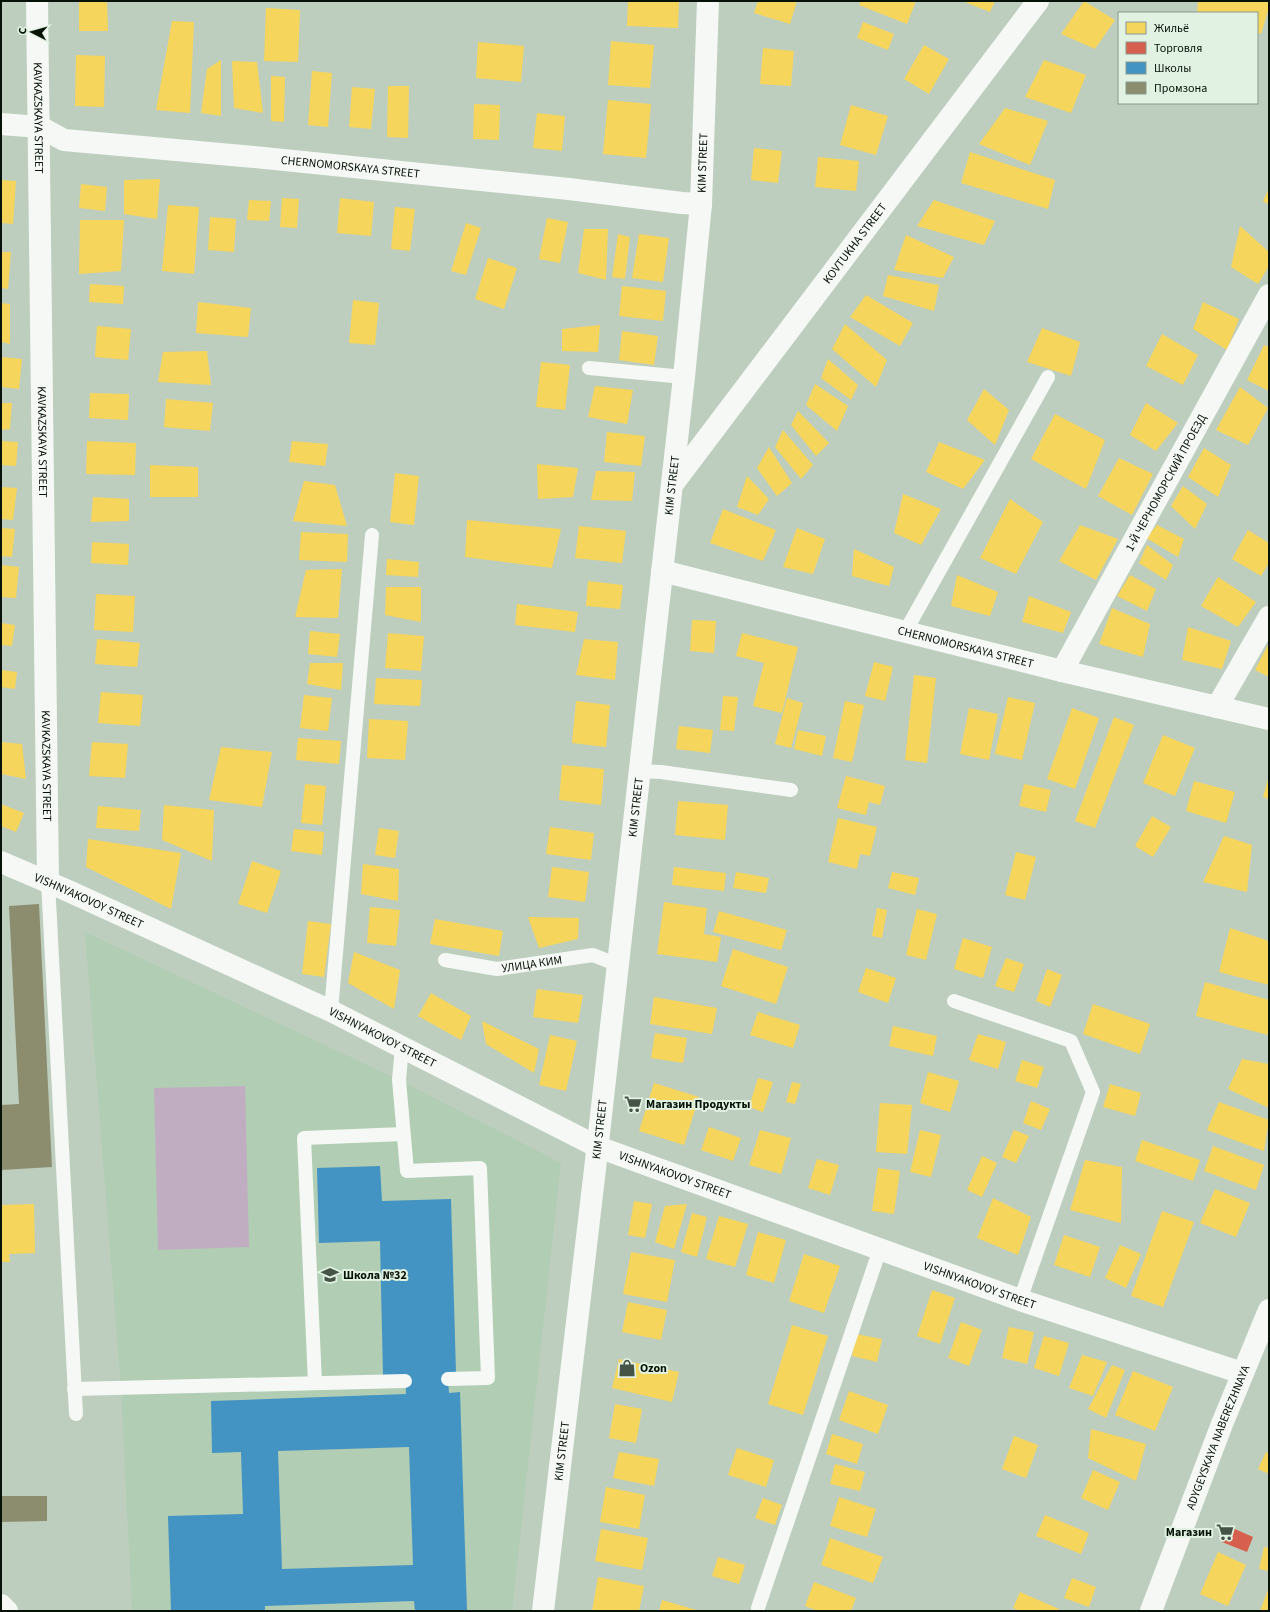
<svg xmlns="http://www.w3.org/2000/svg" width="1270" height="1612" font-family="'Source Sans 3',sans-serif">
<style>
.built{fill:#b1cdb3}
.green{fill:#c1adc1}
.homes{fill:#f6d55c}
.shops{fill:#d6604d}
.schools{fill:#4393c3;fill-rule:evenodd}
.industry{fill:#8c8c6e}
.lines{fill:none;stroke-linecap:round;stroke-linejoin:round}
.service{stroke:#f5f8f5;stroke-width:14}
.minor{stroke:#f5f8f5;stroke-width:22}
.tertiary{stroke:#f5f8f5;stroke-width:22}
.labels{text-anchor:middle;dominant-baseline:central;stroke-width:4;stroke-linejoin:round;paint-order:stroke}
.street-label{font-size:12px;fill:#061107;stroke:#e1f2e3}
.poi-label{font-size:12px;font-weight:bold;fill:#061107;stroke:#e1f2e3;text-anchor:start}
</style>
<rect width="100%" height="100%" fill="#bdcebe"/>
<!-- built -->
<path class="built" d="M85 932 399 1080 561 1163 512 1611H132L121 1388Z"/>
<!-- green -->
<path class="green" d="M245 1086 249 1247 158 1250 154 1088Z"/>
<!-- homes -->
<g class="homes">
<path d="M79 1H107L108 31H79Z"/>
<path d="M628 1 679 2 678 28 627 26Z"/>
<path d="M758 1H797L790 24 754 13Z"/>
<path d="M861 1H916L907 24 859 5Z"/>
<path d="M962 1H995L990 12Z"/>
<path d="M1084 1 1115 20 1095 49 1061 34Z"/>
<path d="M1198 1H1269V8L1261 34 1257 33V13H1197Z"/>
<path d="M266 8 300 10 298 62 264 61Z"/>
<path d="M172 21 194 22 190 113 156 110Z"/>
<path d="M863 22 894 34 888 50 857 38Z"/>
<path d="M611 41 654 45 650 88 608 85Z"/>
<path d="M478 42 524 46 521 82 476 78Z"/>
<path d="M924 45 949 59 929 94 904 79Z"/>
<path d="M763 48 794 51 791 86 760 84Z"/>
<path d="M76 55 105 56 104 107 75 106Z"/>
<path d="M221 60V116L201 113 207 69Z"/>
<path d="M1044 60 1086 75 1071 113 1025 97Z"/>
<path d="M232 61 257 62 263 113 234 108Z"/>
<path d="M312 71 332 73 328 127 308 125Z"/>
<path d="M271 76 285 77 284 122 271 121Z"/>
<path d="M388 86H409L408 138 387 137Z"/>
<path d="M352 87 375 89 371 129 349 127Z"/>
<path d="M608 100 651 104 646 158 603 154Z"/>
<path d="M474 104 500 105 499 140 473 139Z"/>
<path d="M851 105 888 116 876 155 840 145Z"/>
<path d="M1005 108 1048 121 1030 165 979 144Z"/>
<path d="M537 113 565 116 562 151 533 148Z"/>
<path d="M754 148 782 151 778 183 751 180Z"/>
<path d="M970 152 1055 180 1048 209 961 183Z"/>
<path d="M818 157 859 161 856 191 815 187Z"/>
<path d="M160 179 157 219 124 214V180Z"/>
<path d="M1 180 16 181 13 224 1 223Z"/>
<path d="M81 184 107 187 105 211 79 208Z"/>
<path d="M1269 188V205L1263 201Z"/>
<path d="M282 198 299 199 297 228 280 227Z"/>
<path d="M340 198 374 202 371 236 337 233Z"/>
<path d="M249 200 271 201 269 221 247 220Z"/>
<path d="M934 200 995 221 984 245 917 226Z"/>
<path d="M168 205 199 207 194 274 162 271Z"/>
<path d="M395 207 415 209 410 251 391 249Z"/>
<path d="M210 217 236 219 234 252 208 250Z"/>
<path d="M547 218 568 222 560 263 539 259Z"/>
<path d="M80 220H124L121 271 79 274Z"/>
<path d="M466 223 481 228 466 275 451 271Z"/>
<path d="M1240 226 1269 252V266L1258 284 1231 267Z"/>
<path d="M584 229H608L606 280 578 273Z"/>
<path d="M618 234 630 237 625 279 612 277Z"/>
<path d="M639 234 669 238 663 282 632 278Z"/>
<path d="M906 235 954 257 943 278 894 270Z"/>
<path d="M1 252H11L8 289 1 288Z"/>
<path d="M488 258 517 268 504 309 475 299Z"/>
<path d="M888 275 939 285 934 311 883 296Z"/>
<path d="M90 284 124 286 123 304 89 302Z"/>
<path d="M622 286 666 291 663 321 619 316Z"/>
<path d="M866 295 913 323 900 346 850 317Z"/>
<path d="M353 300 379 303 375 345 349 343Z"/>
<path d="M198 302 251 308 248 337 196 333Z"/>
<path d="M1203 302 1239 319 1227 350 1193 329Z"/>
<path d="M1 303 10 304V344L1 342Z"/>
<path d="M845 324 887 360 876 387 832 349Z"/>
<path d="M600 325 598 352 562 351V329Z"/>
<path d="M97 326 131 329 128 360 95 357Z"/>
<path d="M1042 328 1080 342 1071 376 1027 362Z"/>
<path d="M622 331 658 336 654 365 619 360Z"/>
<path d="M1162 334 1198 355 1183 385 1146 366Z"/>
<path d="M1264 345 1269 347V391L1247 380Z"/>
<path d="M207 351 211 385 158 382 163 352Z"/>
<path d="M1 357 22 359 19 389 1 387Z"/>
<path d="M828 359 858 385 851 400 821 378Z"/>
<path d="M541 362 570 365 565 410 536 407Z"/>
<path d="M815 384 848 406 837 431 806 405Z"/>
<path d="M595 386 633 390 627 424 588 417Z"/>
<path d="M1240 387 1268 408 1248 445 1216 430Z"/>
<path d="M984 389 1009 410 995 445 967 420Z"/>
<path d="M90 393 129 394 128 420 89 418Z"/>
<path d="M166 399 213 403 210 431 164 427Z"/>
<path d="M1 403H12L10 429 1 430Z"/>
<path d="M1146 403 1178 423 1156 451 1130 435Z"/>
<path d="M798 411 829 443 816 456 791 425Z"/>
<path d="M1055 414 1105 440 1086 489 1031 459Z"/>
<path d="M783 430 813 465 801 479 775 447Z"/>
<path d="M607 432 645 436 641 466 604 462Z"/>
<path d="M1 441 18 442 16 466 1 465Z"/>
<path d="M87 441 136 443 135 475 86 474Z"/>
<path d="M292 441 328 444 325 466 289 462Z"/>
<path d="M939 442 985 460 963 489 926 472Z"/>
<path d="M769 447 792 483 777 496 757 468Z"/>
<path d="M1204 448 1231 465 1218 497 1188 477Z"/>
<path d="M1119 458 1153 474 1132 515 1098 496Z"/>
<path d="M537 464 578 468 573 497 538 499Z"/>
<path d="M150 465 198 467V497H150Z"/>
<path d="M596 471 635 472 632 501 591 500Z"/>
<path d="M395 473 419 476 414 525 390 522Z"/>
<path d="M747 476 769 499 758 515 737 507Z"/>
<path d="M304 481 335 485 347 526 293 521Z"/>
<path d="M1183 486 1207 504 1195 529 1171 506Z"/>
<path d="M1 487 17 488 13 520 1 519Z"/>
<path d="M903 494 941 509 921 545 894 533Z"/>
<path d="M93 497 129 499V521L91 522Z"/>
<path d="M1010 499 1043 522 1016 574 980 558Z"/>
<path d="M723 509 776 530 763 561 710 543Z"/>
<path d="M467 520 561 529 552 568 465 557Z"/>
<path d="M1080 525 1118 539 1096 580 1059 561Z"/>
<path d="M1157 525 1184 539 1178 557 1146 538Z"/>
<path d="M579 526 626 531 622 563 575 558Z"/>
<path d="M1 528 15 529 12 557 1 556Z"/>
<path d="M797 528 825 539 813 574 783 567Z"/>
<path d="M1248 530 1269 543V563L1261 576 1232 559Z"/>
<path d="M301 532 348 534 347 562 299 560Z"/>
<path d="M92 542 129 544 128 565 91 563Z"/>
<path d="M1147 545 1173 565 1166 580 1139 563Z"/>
<path d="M854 549 894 567 889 586 852 576Z"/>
<path d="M387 559 419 562 418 577 386 575Z"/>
<path d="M1 565 19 567 16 598 1 597Z"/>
<path d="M342 569 338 618 295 617 306 570Z"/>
<path d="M957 575 998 592 990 616 951 606Z"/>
<path d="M1130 575 1156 589 1147 611 1117 596Z"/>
<path d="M1218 577 1256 602 1238 627 1201 606Z"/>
<path d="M588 581 623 585 620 609 586 606Z"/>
<path d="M386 587H421V622L385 615Z"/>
<path d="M96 594 135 596 133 632 94 630Z"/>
<path d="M1029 596 1071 612 1063 633 1022 622Z"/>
<path d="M517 604 578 612 575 632 515 625Z"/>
<path d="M1112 608 1150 624 1143 657 1099 644Z"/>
<path d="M692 620 716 621 714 653 690 651Z"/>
<path d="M1 623 15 625 12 646 1 645Z"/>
<path d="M1188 627 1231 641 1222 669 1182 660Z"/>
<path d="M310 631 340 634 337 657 308 654Z"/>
<path d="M388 633 424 636 421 671 385 668Z"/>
<path d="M742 633 798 647 782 713 753 706 764 663 736 656Z"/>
<path d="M97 639 140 643 137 667 95 664Z"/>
<path d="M584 639 618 642 615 680 576 675Z"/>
<path d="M1269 643V677L1255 670Z"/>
<path d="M874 662 893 667 885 701 865 696Z"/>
<path d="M310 663H343L341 690 307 684Z"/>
<path d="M1 670 17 672 15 689 1 687Z"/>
<path d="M914 675 936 678 927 763 905 760Z"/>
<path d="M376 678 422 680 420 706 374 704Z"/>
<path d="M101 692 143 695 140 726 98 723Z"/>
<path d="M304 695 332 698 328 731 300 728Z"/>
<path d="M723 696 738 697 734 731 720 730Z"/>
<path d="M1008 697 1035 703 1022 760 995 754Z"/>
<path d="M787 698 803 703 791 748 775 744Z"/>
<path d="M576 701 610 705 606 747 572 743Z"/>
<path d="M845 701 864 705 852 762 833 758Z"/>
<path d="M969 708 998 714 989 760 960 754Z"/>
<path d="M1072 708 1099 718 1075 789 1047 779Z"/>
<path d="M1114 717 1134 725 1095 828 1075 821Z"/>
<path d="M369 719 408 721 405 760 367 758Z"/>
<path d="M679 726 713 730 710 753 676 749Z"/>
<path d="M798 730 826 736 822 756 794 749Z"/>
<path d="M1163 735 1195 748 1175 796 1143 783Z"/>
<path d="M298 738 341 741 339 764 296 760Z"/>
<path d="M1 742 22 744 26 779 1 774Z"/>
<path d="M92 742 128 744 125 778 89 776Z"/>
<path d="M221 747 272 752 262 807 209 800Z"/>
<path d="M562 765 604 769 601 805 559 800Z"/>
<path d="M846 776 885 786 880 805 869 802 866 815 837 808Z"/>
<path d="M1269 776V799L1263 797Z"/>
<path d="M1194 781 1235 792 1226 823 1186 811Z"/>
<path d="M305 784 326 786 322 825 301 823Z"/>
<path d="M1024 784 1051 790 1046 812 1019 806Z"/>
<path d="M678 801 728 805 725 840 675 835Z"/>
<path d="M1 804 24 813 16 832 1 826Z"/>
<path d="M164 805 214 810 212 861 162 840Z"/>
<path d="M98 806 141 810 139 831 96 828Z"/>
<path d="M1152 816 1171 827 1153 857 1135 846Z"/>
<path d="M838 818 877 827 870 856 860 854 857 869 828 862Z"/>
<path d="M550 827 594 833 591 860 546 854Z"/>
<path d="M379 828 399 831 395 858 375 855Z"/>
<path d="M294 829 324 832 322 855 291 851Z"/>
<path d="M1224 836 1252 845 1247 892 1203 882Z"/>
<path d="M88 839 181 853 171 909 86 867Z"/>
<path d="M1016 852 1036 857 1025 900 1005 895Z"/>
<path d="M252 861 281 871 267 913 238 904Z"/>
<path d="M363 864 399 869 398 901 361 894Z"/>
<path d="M552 867 589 872 585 902 548 897Z"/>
<path d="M674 867 726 873 724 891 672 885Z"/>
<path d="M736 872 769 878 766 893 733 888Z"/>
<path d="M892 872 919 878 915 895 888 888Z"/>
<path d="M664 902 707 908 704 934 721 937 717 962 657 954Z"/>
<path d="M370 907 400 910 396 946 367 943Z"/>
<path d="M877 908 887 910 882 938 872 936Z"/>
<path d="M917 909 937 914 926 960 906 955Z"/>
<path d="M719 911 787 930 781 950 713 932Z"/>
<path d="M528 917 579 918 578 939 539 948Z"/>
<path d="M435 919 503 931 499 956 430 944Z"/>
<path d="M308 921 331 924 324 977 302 974Z"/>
<path d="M1230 928 1269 941V985L1219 972Z"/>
<path d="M963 938 992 947 983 978 954 969Z"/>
<path d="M733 949 788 967 776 1004 721 986Z"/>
<path d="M354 952 400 970 394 1009 348 983Z"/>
<path d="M1006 958 1024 964 1014 992 995 986Z"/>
<path d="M866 968 896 978 888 1003 858 992Z"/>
<path d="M1047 969 1062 975 1050 1007 1036 1001Z"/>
<path d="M1205 982 1269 1000 1268 1035 1196 1016Z"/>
<path d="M537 989 583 995 578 1023 533 1017Z"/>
<path d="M431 993 471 1016 461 1040 418 1016Z"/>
<path d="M654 997 717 1008 712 1034 650 1024Z"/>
<path d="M1093 1004 1150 1024 1140 1054 1083 1034Z"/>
<path d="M758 1012 800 1025 793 1048 750 1035Z"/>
<path d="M482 1021 539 1049 534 1073 486 1044Z"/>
<path d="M893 1026 937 1036 933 1056 889 1046Z"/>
<path d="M655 1033 687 1038 683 1063 651 1058Z"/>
<path d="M978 1034 1006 1042 998 1069 969 1060Z"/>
<path d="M550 1035 577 1041 566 1091 539 1085Z"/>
<path d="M1242 1059 1269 1064V1108L1228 1089Z"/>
<path d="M1022 1060 1044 1067 1037 1088 1015 1081Z"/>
<path d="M928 1072 959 1081 950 1112 920 1103Z"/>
<path d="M758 1078 773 1082 763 1112 749 1107Z"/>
<path d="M792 1082 801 1084 795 1104 786 1102Z"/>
<path d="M654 1083 699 1097 684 1145 639 1131Z"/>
<path d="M1110 1084 1141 1093 1135 1116 1103 1107Z"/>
<path d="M1031 1101 1050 1109 1041 1130 1023 1123Z"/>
<path d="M1219 1102 1269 1120 1264 1151 1207 1130Z"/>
<path d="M880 1103 912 1105 907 1154 876 1152Z"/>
<path d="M709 1127 741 1138 733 1161 701 1150Z"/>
<path d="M760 1130 791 1138 781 1174 749 1165Z"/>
<path d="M920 1130 941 1135 931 1177 910 1172Z"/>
<path d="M1014 1130 1029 1136 1016 1163 1002 1157Z"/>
<path d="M1142 1140 1200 1160 1193 1181 1135 1161Z"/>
<path d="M1213 1146 1264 1165 1256 1190 1204 1171Z"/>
<path d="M982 1156 997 1163 982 1197 967 1190Z"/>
<path d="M817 1159 839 1165 830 1195 808 1188Z"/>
<path d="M1085 1160 1122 1167 1121 1223 1070 1210Z"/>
<path d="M878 1168 900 1171 894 1214 872 1211Z"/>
<path d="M1215 1189 1250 1203 1236 1237 1200 1223Z"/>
<path d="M993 1198 1031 1217 1018 1255 977 1238Z"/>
<path d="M634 1201 652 1204 645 1238 628 1235Z"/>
<path d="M34 1204 35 1253 9 1254 10 1262H1V1205Z"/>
<path d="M687 1204 674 1249 655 1242 665 1206Z"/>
<path d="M1162 1211 1194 1222 1163 1307 1131 1296Z"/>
<path d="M692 1213 707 1217 697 1257 681 1252Z"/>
<path d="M719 1216 748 1224 735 1267 706 1259Z"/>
<path d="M758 1232 786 1240 774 1283 746 1275Z"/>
<path d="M1064 1235 1100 1247 1090 1277 1054 1265Z"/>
<path d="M1120 1245 1141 1254 1126 1288 1105 1278Z"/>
<path d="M631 1252 675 1260 667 1302 623 1294Z"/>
<path d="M804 1254 840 1266 824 1313 789 1301Z"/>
<path d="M932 1290 955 1298 940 1344 917 1336Z"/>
<path d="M628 1302 667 1310 661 1340 622 1332Z"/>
<path d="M961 1322 982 1330 969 1366 948 1358Z"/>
<path d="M792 1325 828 1336 803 1415 768 1404Z"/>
<path d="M1009 1327 1034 1332 1027 1364 1002 1358Z"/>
<path d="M856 1334 882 1339 877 1362 852 1356Z"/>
<path d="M1044 1336 1069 1343 1059 1376 1034 1368Z"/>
<path d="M1082 1355 1107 1362 1093 1396 1069 1388Z"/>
<path d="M619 1359 679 1372 672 1402 612 1388Z"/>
<path d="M1112 1365 1125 1370 1106 1418 1088 1409Z"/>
<path d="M1133 1371 1173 1387 1155 1431 1115 1415Z"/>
<path d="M849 1391 888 1405 878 1434 839 1420Z"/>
<path d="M615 1404 642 1409 636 1443 609 1438Z"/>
<path d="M1091 1429 1146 1444 1136 1481 1088 1458Z"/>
<path d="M832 1434 863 1444 857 1464 826 1454Z"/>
<path d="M1014 1436 1038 1445 1026 1478 1002 1469Z"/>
<path d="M737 1448 774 1460 766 1487 728 1475Z"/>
<path d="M619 1452 659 1459 654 1486 613 1478Z"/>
<path d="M1266 1452 1269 1453V1474L1258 1469Z"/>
<path d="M835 1464 865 1472 860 1491 830 1484Z"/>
<path d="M1093 1470 1120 1482 1108 1510 1081 1498Z"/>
<path d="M606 1487 645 1495 639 1529 600 1522Z"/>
<path d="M839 1497 876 1509 867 1537 830 1526Z"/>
<path d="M763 1498 782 1505 775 1525 755 1518Z"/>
<path d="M1045 1515 1089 1533 1081 1554 1036 1536Z"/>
<path d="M601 1529 648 1538 642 1570 595 1561Z"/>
<path d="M830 1538 883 1557 873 1583 821 1565Z"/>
<path d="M1264 1547 1269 1548V1571L1259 1569Z"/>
<path d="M1218 1552 1246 1565 1228 1606 1200 1594Z"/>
<path d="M718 1557 745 1565 739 1584 712 1576Z"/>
<path d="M598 1577 644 1586 639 1611H592Z"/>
<path d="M1072 1578 1096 1587 1089 1607 1064 1598Z"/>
<path d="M814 1582 856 1598 851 1611H818L805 1606Z"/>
<path d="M1269 1587V1611H1260Z"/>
<path d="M1020 1592 1059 1609 1058 1611H1020L1013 1608Z"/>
<path d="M662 1600 700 1611H659Z"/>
</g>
<!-- shops -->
<path class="shops" d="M1228 1526 1253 1537 1247 1552 1222 1542Z"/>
<!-- schools -->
<path class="schools" d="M380 1166 382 1201 451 1199 456 1373 448 1379 449 1393 460 1392 467 1611H415L414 1601 265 1606V1611H171L168 1516 243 1514 241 1452 212 1453 211 1401 406 1394 405 1375 383 1376 380 1241 319 1243 317 1168ZM409 1447 413 1565 282 1569 278 1451Z"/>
<!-- industry -->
<g class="industry">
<path d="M39 904 52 1167 1 1170V1105L19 1104 9 906Z"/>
<path d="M1 1496H47V1521L1 1522Z"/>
</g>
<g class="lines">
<!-- service -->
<g class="service">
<path d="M589 368 684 377"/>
<path d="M905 632 1048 377"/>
<path d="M640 771 661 772 791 790"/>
<path d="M48 882 76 1414"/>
<path id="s1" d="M445 960 497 969 593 955 618 965"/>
<path d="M954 1001 1071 1041 1093 1092 1020 1300"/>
<path d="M331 1011 372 535"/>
<path d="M402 1047 399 1080 407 1171 480 1168 488 1378 448 1379"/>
<path d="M315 1383 304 1138 403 1134"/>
<path d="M74 1389 405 1381"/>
<path d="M758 1608 880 1249"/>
</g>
<!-- minor -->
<g class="minor">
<path id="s2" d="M37 1 48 882"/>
<path id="s3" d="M1 124 40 127 64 140 254 157 569 189 682 203 701 204"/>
<path id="s4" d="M662 571 1062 671 1269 719"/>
<path id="s5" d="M1062 671 1269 295"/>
<path d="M1217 707 1269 617"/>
<path id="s6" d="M1 862 64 889 331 1011 598 1147"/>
<path d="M1 1605 7 1611"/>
</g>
<!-- tertiary -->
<g class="tertiary">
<path id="s7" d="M672 485 1038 1"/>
<path id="s8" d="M598 1147 1020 1300 1242 1373"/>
<path id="s9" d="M543 1611 595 1169 684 377 701 204 708 1"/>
<path id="s10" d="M1151 1611 1222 1424 1269 1310"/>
</g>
</g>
<!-- icons -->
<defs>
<g id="supermarket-bare" transform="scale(1.38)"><path d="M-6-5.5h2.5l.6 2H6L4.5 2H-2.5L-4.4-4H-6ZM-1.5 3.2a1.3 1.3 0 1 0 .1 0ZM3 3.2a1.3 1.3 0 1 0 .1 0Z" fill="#465347" stroke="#e1f2e3" stroke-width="2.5" paint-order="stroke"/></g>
<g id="school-bare" transform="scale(1.38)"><path d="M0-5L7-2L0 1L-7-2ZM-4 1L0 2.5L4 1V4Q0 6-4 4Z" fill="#465347" stroke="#e1f2e3" stroke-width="2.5" paint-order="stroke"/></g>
<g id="shop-bare" transform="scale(1.38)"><path d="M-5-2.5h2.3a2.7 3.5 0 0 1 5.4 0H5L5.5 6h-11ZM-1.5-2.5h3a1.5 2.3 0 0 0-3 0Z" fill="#465347" stroke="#e1f2e3" stroke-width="2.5" paint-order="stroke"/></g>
</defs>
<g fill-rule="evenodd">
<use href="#supermarket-bare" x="633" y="1104"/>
<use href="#school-bare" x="330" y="1275"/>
<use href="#shop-bare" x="627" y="1368"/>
<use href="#supermarket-bare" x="1225" y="1532"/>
</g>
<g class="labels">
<!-- street labels -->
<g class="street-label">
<text stroke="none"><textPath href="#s2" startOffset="117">KAVKAZSKAYA STREET</textPath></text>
<text stroke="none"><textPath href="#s9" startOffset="1457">KIM STREET</textPath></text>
<text stroke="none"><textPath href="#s3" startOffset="354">CHERNOMORSKAYA STREET</textPath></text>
<text stroke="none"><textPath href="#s7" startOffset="303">KOVTUKHA STREET</textPath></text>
<text stroke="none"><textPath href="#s2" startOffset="441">KAVKAZSKAYA STREET</textPath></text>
<text stroke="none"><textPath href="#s5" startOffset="215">1-Й ЧЕРНОМОРСКИЙ ПРОЕЗД</textPath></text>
<text stroke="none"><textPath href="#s9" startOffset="1133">KIM STREET</textPath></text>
<text stroke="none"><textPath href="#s4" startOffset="313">CHERNOMORSKAYA STREET</textPath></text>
<text stroke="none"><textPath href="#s2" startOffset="765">KAVKAZSKAYA STREET</textPath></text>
<text stroke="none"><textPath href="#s9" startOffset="809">KIM STREET</textPath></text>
<text stroke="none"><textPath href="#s6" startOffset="96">VISHNYAKOVOY STREET</textPath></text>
<text stroke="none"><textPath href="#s1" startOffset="88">УЛИЦА КИМ</textPath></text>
<text stroke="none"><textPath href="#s6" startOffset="420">VISHNYAKOVOY STREET</textPath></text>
<text stroke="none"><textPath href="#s9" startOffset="485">KIM STREET</textPath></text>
<text stroke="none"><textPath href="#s8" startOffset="82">VISHNYAKOVOY STREET</textPath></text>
<text stroke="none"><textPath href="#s8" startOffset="406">VISHNYAKOVOY STREET</textPath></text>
<text stroke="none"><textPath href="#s10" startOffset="186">ADYGEYSKAYA NABEREZHNAYA</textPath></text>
<text stroke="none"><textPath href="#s9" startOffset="161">KIM STREET</textPath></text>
</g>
<!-- poi labels -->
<g class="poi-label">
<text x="646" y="1104">Магазин Продукты</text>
<text x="343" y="1275">Школа №32</text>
<text x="640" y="1368">Ozon</text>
<text x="1212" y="1532" text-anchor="end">Магазин</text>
</g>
</g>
<!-- border -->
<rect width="1270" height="1612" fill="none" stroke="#061107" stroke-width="4"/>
<!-- legend -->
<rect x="1118" y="12" width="140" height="92" fill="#e1f2e3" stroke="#89988b"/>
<rect x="1126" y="22" width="20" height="12" fill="#f6d55c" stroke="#89988b"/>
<text x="1154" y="32" font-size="12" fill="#061107">Жильё</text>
<rect x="1126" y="42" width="20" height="12" fill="#d6604d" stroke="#89988b"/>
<text x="1154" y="52" font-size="12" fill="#061107">Торговля</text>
<rect x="1126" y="62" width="20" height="12" fill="#4393c3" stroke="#89988b"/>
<text x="1154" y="72" font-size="12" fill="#061107">Школы</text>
<rect x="1126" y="82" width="20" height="12" fill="#8c8c6e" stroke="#89988b"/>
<text x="1154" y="92" font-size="12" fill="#061107">Промзона</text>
<!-- north arrow -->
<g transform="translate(32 32) rotate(276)" stroke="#e1f2e3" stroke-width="3" paint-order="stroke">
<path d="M0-3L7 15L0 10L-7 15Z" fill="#061107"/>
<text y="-6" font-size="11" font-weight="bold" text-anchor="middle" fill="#061107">С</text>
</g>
</svg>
